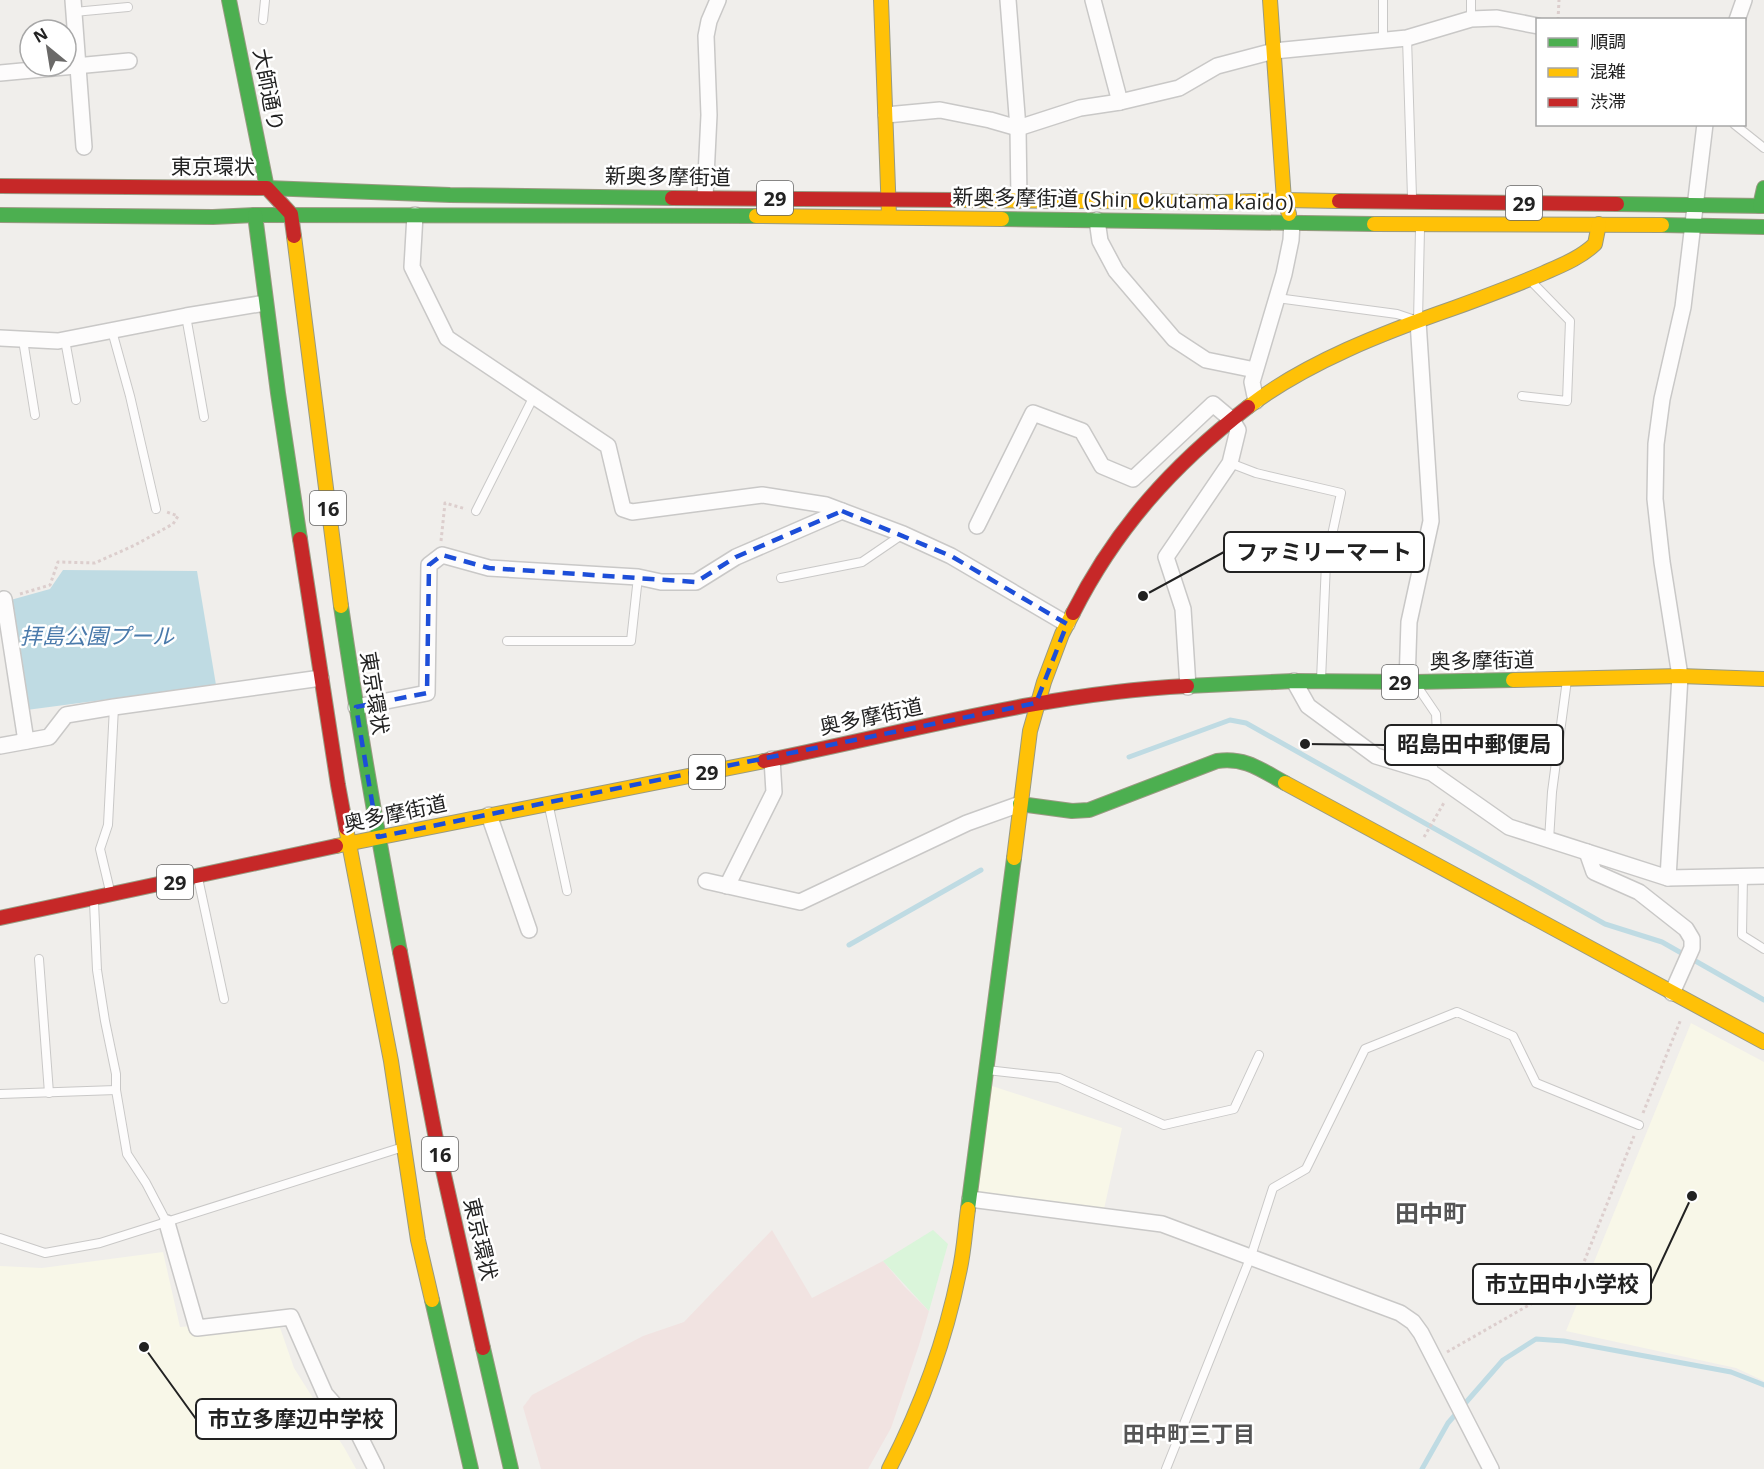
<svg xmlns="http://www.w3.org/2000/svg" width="1764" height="1469" font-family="'Open Sans','Noto Sans JP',sans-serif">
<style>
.commercial{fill:#f1e3e1}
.education{fill:#f8f7e8}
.park{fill:#daf5da}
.water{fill:#bfdbe3}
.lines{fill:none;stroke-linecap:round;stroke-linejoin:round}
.stream{stroke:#bfdbe3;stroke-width:5}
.lane-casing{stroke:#c9c8c7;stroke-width:10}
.street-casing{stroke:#c9c8c7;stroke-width:18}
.fast-casing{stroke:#999a82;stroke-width:16}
.slow-casing{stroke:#999a82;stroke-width:16}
.jam-casing{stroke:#999a82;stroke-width:16}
.path{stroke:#dccecd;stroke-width:3;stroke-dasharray:3 3;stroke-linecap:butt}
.lane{stroke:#fdfcfc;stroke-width:8}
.street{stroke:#fdfcfc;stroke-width:15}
.fast{stroke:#4caf50;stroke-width:14}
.slow{stroke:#ffc107;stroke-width:14}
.jam{stroke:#c62828;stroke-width:14}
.marked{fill:none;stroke:#1d4ed8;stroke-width:4.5;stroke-dasharray:12 8;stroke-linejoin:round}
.labels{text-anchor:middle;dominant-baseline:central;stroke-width:5;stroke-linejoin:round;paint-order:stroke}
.shield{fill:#fff;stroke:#646464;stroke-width:1.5}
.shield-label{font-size:20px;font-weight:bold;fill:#222}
.street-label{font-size:21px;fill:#222;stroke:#fff}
.water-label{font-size:22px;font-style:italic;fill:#4a7aab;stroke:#fff}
.neighbourhood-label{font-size:22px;font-weight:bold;fill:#555;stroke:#fff}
.quarter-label{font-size:24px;font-weight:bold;fill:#555;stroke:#fff}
.leader{fill:none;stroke:#222;stroke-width:2}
.callout-dot{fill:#222;stroke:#fff;stroke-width:2}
.callout{fill:#fff;stroke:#222;stroke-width:2}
.callout-label{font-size:22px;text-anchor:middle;font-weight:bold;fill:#222}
</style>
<rect width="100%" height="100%" fill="#f0eeeb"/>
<!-- commercial -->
<path class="commercial" d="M772 1230 812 1298 883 1261 904 1286 929 1311 919 1345 891 1428 868 1469H541L523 1407 532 1395 643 1336 684 1322Z"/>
<!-- education -->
<g class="education">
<path d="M1691 1023 1764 1062V1381L1736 1368 1566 1331Z"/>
<path d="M992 1086 1122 1128 1104 1209 977 1196Z"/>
<path d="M163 1252 180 1327 277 1319 294 1368 345 1449 356 1469H0V1266L42 1268Z"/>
</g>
<!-- park -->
<path class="park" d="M933 1230 948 1244 929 1311 883 1261Z"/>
<!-- water -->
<path class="water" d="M63 570 197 571 216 685 19 711 7 601 50 589Z"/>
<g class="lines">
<!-- stream -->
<g class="stream">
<path d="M1129 757 1230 720 1246 723 1605 924 1662 942 1764 1000"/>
<path d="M849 945 981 870"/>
<path d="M1422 1469 1448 1423 1503 1360 1536 1339 1564 1341 1731 1372 1764 1385"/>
</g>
<!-- lane casing -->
<g class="lane-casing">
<g id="lane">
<path d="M74 12 128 7"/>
<path d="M1471 19V0"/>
<path d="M263 20 265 0"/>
<path d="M1407 38 1412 197"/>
<path d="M1383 39V0"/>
<path d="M1734 124 1764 148"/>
<path d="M1277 298 1397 314 1418 321 1420 229"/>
<path d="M186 316 204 417"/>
<path d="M112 331 130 396 156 509"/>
<path d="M23 340 35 415"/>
<path d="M65 340 76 400"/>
<path d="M1522 396 1567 401 1570 321 1530 280"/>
<path d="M1230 463 1256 473 1341 493 1326 563 1321 680"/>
<path d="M476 511 534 396"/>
<path d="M781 578 862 562 903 534"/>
<path d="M507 641H631L638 577"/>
<path d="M1417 686 1436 714 1437 735 1432 773"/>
<path d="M549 807 567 891"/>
<path d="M1549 840 1552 792 1567 680"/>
<path d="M1743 876 1742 935 1764 949"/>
<path d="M198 878 224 999"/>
<path d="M110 891 100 849 108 825 114 707"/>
<path d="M94 902 97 970 105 1021 116 1074V1090L127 1154 146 1183 167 1223"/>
<path d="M39 959 49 1093"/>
<path d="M987 1070 1059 1078 1164 1125 1234 1109 1259 1055"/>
<path d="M0 1094 116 1090"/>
<path d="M0 1238 45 1253 100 1243 400 1148"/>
<path d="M1166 1469 1251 1256 1273 1188 1306 1169 1365 1049 1457 1012 1513 1036 1536 1083 1639 1125"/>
</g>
</g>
<!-- street casing -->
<g class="street-casing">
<g id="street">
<path d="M73 0 84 147"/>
<path d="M1008 0 1018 128 1019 200"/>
<path d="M1093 0 1120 102"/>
<path d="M1737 20 1744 0"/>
<path d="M0 73 129 61"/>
<path d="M886 115 940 110 990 120 1018 128 1080 108 1120 102 1179 88 1217 66 1274 51 1407 38 1471 19 1497 18 1538 26"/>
<path d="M705 197 709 115 706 36 709 21 718 0"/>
<path d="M415 215 412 267 447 338 608 446 623 509 632 512 762 495 826 505 903 534 951 556 1067 624"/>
<path d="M1097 220 1100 241 1116 271 1174 339 1206 360 1255 370"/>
<path d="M0 338 58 341 186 316 265 303"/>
<path d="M1256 401 1252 382 1284 274 1291 240 1292 222"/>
<path d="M977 526 1033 413 1082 431 1102 466 1133 479 1213 404 1232 420 1238 430 1230 463 1166 557 1183 609 1188 687"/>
<path d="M4 599 26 741"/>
<path d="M1294 681 1308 706 1376 756 1432 773 1509 827 1668 878 1764 876"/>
<path d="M1407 683 1409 622 1431 521 1418 321"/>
<path d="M356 707 427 693 429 565 442 555 489 568 638 577 661 582H696L736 557 842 511"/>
<path d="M0 746 49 737 66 715 114 707 321 678"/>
<path d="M489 815 529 930"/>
<path d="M1587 852 1594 872 1639 892 1686 929 1692 939V948L1672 993"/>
<path d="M1668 878 1680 676 1662 562 1655 499 1656 444 1662 399 1683 307 1705 124"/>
<path d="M706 881 800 902 967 823 1020 804"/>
<path d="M727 886 774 792 772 759"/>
<path d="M970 1199 1162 1224 1400 1313 1413 1322 1421 1333 1491 1469"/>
<path d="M167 1223 197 1328 291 1317 325 1394 356 1429 376 1469"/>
</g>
</g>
<!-- fast casing -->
<g class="fast-casing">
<g id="fast">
<path d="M229 0 267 188"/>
<path d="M267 188 450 195 672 198"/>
<path d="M1617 204 1764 206"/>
<path d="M1760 206 1764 188"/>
<path d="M0 215 213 217 255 215"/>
<path d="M255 215 756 216"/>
<path d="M255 215 278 393 300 539"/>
<path d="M1002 219 1374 224"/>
<path d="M1662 225 1764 227"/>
<path d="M341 606C358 722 378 837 400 952"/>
<path d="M1187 686 1294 681 1415 682 1513 680"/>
<path d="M1020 804 1072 811 1089 810 1217 761C1246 757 1261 770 1285 783"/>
<path d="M968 1209 1014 858"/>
<path d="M432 1300 471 1469"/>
<path d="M483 1348 511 1469"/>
</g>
</g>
<!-- slow casing -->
<g class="slow-casing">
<g id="slow">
<path d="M881 0 889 215"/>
<path d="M1270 0 1284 200 1289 214"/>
<path d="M957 200 1221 202 1284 200 1339 201"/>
<path d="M756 216 1002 219"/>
<path d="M1374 224 1662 225"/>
<path d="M294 236 341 606"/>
<path d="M1248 407C1307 362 1385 332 1454 308 1484 297 1514 286 1544 273 1562 265 1580 258 1595 244L1599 224"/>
<path d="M1513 680 1680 676 1764 679"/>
<path d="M1285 783 1764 1042"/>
<path d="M346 828 391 1061 418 1240 432 1300"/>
<path d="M336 846 764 761"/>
<path d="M1014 858 1030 731 1044 682 1062 634 1073 613"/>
<path d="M889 1469C921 1407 945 1342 959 1273 964 1252 965 1230 968 1209"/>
</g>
</g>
<!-- jam casing -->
<g class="jam-casing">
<g id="jam">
<path d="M0 186 267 188 291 214 294 236"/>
<path d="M672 198 957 200"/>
<path d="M1339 201 1617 204"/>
<path d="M300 539 338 785 346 828"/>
<path d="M1073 613C1116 528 1173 465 1248 407"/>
<path d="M764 761C904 733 1044 693 1187 686"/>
<path d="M0 918 336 846"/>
<path d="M400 952 436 1139 483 1348"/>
</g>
</g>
<!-- path -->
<g class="path">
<path d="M1558 20 1559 0"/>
<path d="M441 541 445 503 466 509"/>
<path d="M20 594 50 585 58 562 95 563 135 545 173 524 178 516 167 512"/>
<path d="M1424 837 1445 801"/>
<path d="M1643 1113 1681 1019"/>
<path d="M1447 1352 1578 1277 1634 1136"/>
</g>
<!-- lane -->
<use href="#lane" class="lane"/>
<!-- street -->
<use href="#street" class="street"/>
<!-- fast -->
<use href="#fast" class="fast"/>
<!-- slow -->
<use href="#slow" class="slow"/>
<!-- jam -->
<use href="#jam" class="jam"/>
</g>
<!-- marked area -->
<path class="marked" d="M842 511 951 556 1067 624 1036 703 378 837 356 707 427 693 429 565 442 555 489 568 696 582 736 557Z"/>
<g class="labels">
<!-- shield labels -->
<g class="shield">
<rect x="757" y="181" width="36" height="34" rx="4.5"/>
<rect x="1506" y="186" width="36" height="34" rx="4.5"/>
<rect x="310" y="491" width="36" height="34" rx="4.5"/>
<rect x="1382" y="665" width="36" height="34" rx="4.5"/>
<rect x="689" y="755" width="36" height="34" rx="4.5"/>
<rect x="157" y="865" width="36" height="34" rx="4.5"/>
<rect x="422" y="1137" width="36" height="34" rx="4.5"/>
</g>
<g class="shield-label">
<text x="775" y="198">29</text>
<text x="1524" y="203">29</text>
<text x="328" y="508">16</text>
<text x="1400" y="682">29</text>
<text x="707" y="772">29</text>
<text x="175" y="882">29</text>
<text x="440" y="1154">16</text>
</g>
<!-- street labels -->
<g class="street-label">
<text transform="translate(269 90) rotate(79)">大師通り</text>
<text x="213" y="166">東京環状</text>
<text transform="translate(668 176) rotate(1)">新奥多摩街道</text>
<text transform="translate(1123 199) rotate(1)">新奥多摩街道 (Shin Okutama kaido)</text>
<text transform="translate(1482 660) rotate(-1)">奥多摩街道</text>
<text transform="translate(375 693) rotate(81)">東京環状</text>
<text transform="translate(871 716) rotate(-12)">奥多摩街道</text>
<text transform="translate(395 813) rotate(-12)">奥多摩街道</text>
<text transform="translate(481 1239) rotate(77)">東京環状</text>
</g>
<!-- water labels -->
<g class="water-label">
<text x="97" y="635">拝島公園プール</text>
</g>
<!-- neighbourhood labels -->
<g class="neighbourhood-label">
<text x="1189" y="1433">田中町三丁目</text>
</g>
<!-- quarter labels -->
<g class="quarter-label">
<text x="1431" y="1212">田中町</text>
</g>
</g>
<!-- callouts -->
<path class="leader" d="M1143 596L1224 552M1305 744L1385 745M1692 1196L1651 1284M144 1347L196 1419"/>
<g class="callout-dot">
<circle cx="1143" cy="596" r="6"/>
<circle cx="1305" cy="744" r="6"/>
<circle cx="1692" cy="1196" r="6"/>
<circle cx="144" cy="1347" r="6"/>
</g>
<g class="callout">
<rect x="1224" y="532" width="200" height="40" rx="6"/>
<rect x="1385" y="725" width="178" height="40" rx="6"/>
<rect x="1473" y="1264" width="178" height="40" rx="6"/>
<rect x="196" y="1399" width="200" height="40" rx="6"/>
</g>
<g class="callout-label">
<text x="1324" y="560">ファミリーマート</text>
<text x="1474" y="752">昭島田中郵便局</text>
<text x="1562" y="1292">市立田中小学校</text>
<text x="296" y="1427">市立多摩辺中学校</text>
</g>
<!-- legend -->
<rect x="1536" y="18" width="210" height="108" fill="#ffffff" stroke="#a7a7a7" stroke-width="1.5"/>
<rect x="1548" y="38" width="30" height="9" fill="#4caf50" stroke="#a7a7a7" stroke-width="1.5"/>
<text x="1590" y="48" font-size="18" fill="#222222">順調</text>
<rect x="1548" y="68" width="30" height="9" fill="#ffc107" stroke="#a7a7a7" stroke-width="1.5"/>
<text x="1590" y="78" font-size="18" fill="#222222">混雑</text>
<rect x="1548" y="98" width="30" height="9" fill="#c62828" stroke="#a7a7a7" stroke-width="1.5"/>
<text x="1590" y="108" font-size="18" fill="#222222">渋滞</text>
<!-- north arrow -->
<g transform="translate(48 48) rotate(330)"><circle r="28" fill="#ffffff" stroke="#a7a7a7" stroke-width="1.5"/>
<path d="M0-4.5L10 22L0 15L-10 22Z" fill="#6a6968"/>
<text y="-9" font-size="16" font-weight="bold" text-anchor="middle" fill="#222222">N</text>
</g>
</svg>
